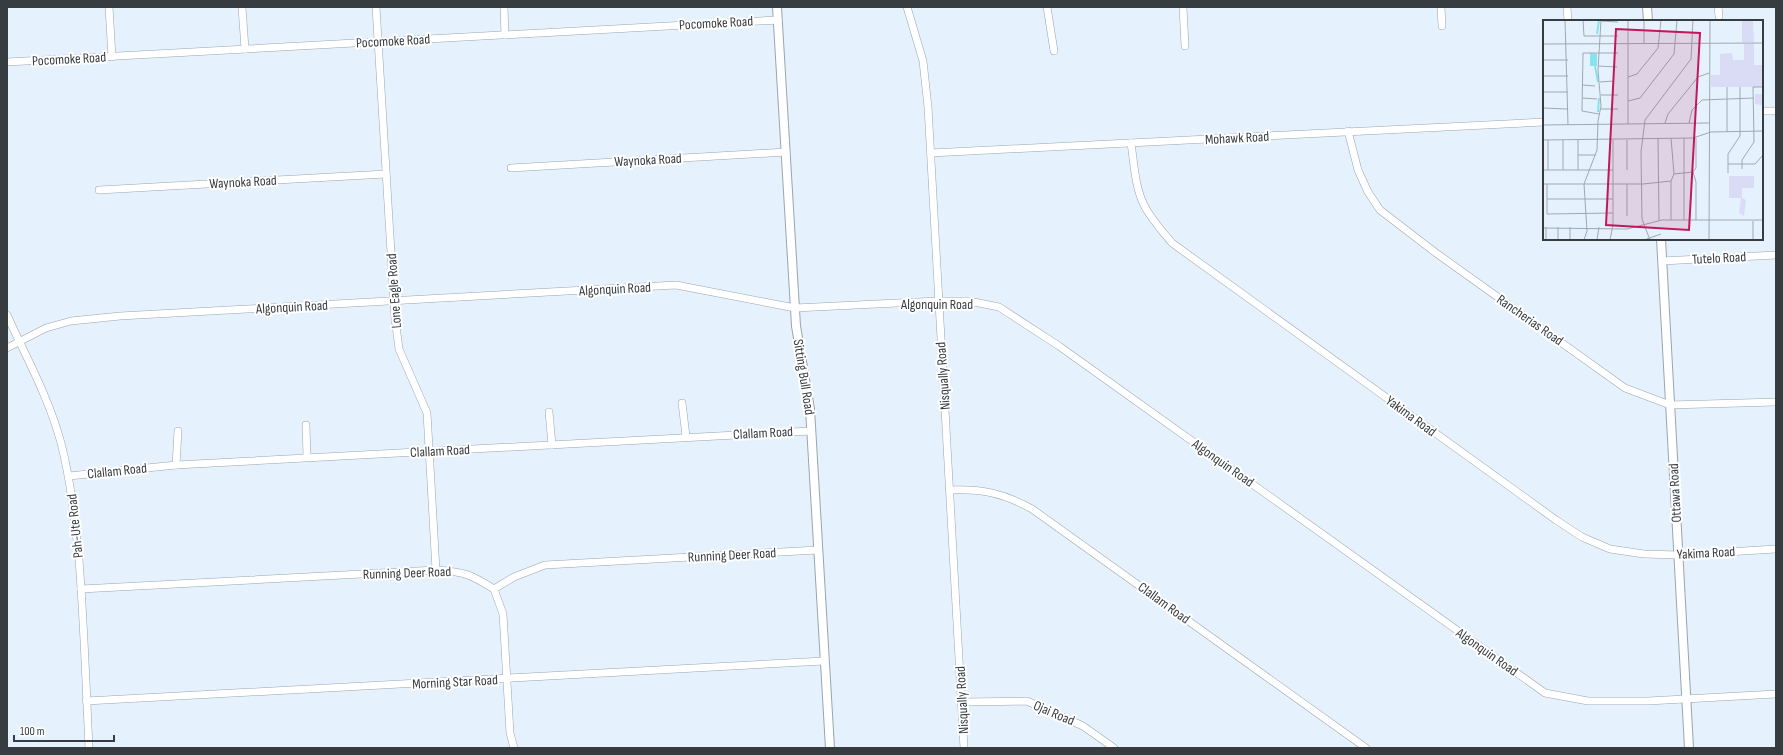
<svg xmlns="http://www.w3.org/2000/svg" width="1783" height="755" font-family="'Sofia Sans Condensed',sans-serif">
<style>
.lines{fill:none;stroke-linecap:round;stroke-linejoin:round}
.minor-casing{stroke:#99a5af;stroke-width:8}
.tertiary-casing{stroke:#99a5af;stroke-width:10}
.minor{stroke:#fff;stroke-width:7}
.tertiary{stroke:#fff;stroke-width:8}
.labels{text-anchor:middle;dominant-baseline:central;stroke-width:4;stroke-linejoin:round;paint-order:stroke}
.street-label{font-size:14px;fill:#363c40;stroke:#fff}
.inset-river{fill:none;stroke:#86e3ef;stroke-width:2}
.inset-road{fill:none;stroke:#9fa9b1;stroke-width:1}
.view{fill:#c2185b;fill-opacity:0.15;stroke:#c2185b;stroke-width:2}
.inset-edge{fill:none;stroke:#363c40;stroke-width:2}
</style>
<rect width="100%" height="100%" fill="#e5f2fd"/>
<g class="lines">
<!-- minor casing -->
<g class="minor-casing">
<g id="minor">
<path d="M109 7 112 57"/>
<path d="M242 7 245 49"/>
<path d="M376 7 395 318 399 349 427 413 436 570"/>
<path d="M504 7 505 35"/>
<path d="M907 7 923 61 928 107 964 748"/>
<path d="M1047 7 1054 51"/>
<path d="M1183 7 1185 46"/>
<path d="M1441 7 1442 26"/>
<path d="M1567 7 1568 21"/>
<path d="M1718 7 1719 16"/>
<path d="M7 62 778 20"/>
<path d="M1762 111H1776"/>
<path d="M1348 131 1358 170 1368 192 1380 210 1436 253 1625 388 1670 405 1776 402"/>
<path d="M1131 143C1134 163 1135 187 1144 205 1151 219 1162 231 1172 243L1556 520 1582 537 1610 549 1644 554 1678 555 1776 549"/>
<path d="M931 153 1544 122"/>
<path d="M511 168 786 152"/>
<path d="M99 190 386 174"/>
<path d="M1662 261 1776 255"/>
<path d="M7 315C26 357 49 398 61 443 71 482 75 521 79 560 84 623 86 685 89 748"/>
<path d="M7 348 46 328 71 321 120 316 676 285 795 308 938 301H969L999 307 1059 346 1545 693 1588 701H1648L1776 694"/>
<path d="M682 403 686 436"/>
<path d="M549 412 552 445"/>
<path d="M306 425 307 457"/>
<path d="M176 465 178 431"/>
<path d="M69 476 176 465 811 431"/>
<path d="M950 490C983 489 1003 493 1032 509L1366 748"/>
<path d="M81 589 436 570C465 572 470 574 494 589"/>
<path d="M494 589 514 577 545 565 818 550"/>
<path d="M494 589 503 614 510 733 514 748"/>
<path d="M86 701 824 661"/>
<path d="M962 702 1027 701 1083 726 1114 748"/>
</g>
</g>
<!-- tertiary casing -->
<g class="tertiary-casing">
<g id="tertiary">
<path d="M777 7 796 326 810 409 830 748"/>
<path d="M1647 7 1648 21"/>
<path d="M1661 239 1689 748"/>
</g>
</g>
<!-- minor -->
<use href="#minor" class="minor"/>
<!-- tertiary -->
<use href="#tertiary" class="tertiary"/>
</g>
<g class="labels">
<!-- street labels -->
<g class="street-label">
<text transform="translate(716 23) rotate(-3)">Pocomoke Road</text>
<text transform="translate(393 41) rotate(-3)">Pocomoke Road</text>
<text transform="translate(69 59) rotate(-3)">Pocomoke Road</text>
<text transform="translate(1237 138) rotate(-3)">Mohawk Road</text>
<text transform="translate(648 160) rotate(-3)">Waynoka Road</text>
<text transform="translate(243 182) rotate(-3)">Waynoka Road</text>
<text transform="translate(1719 258) rotate(-3)">Tutelo Road</text>
<text transform="translate(615 289) rotate(-3)">Algonquin Road</text>
<text transform="translate(394 291) rotate(-94)">Lone Eagle Road</text>
<text x="937" y="304">Algonquin Road</text>
<text transform="translate(292 307) rotate(-3)">Algonquin Road</text>
<text transform="translate(1530 320) rotate(35)">Rancherias Road</text>
<text transform="translate(943 376) rotate(-94)">Nisqually Road</text>
<text transform="translate(804 377) rotate(81)">Sitting Bull Road</text>
<text transform="translate(1411 416) rotate(36)">Yakima Road</text>
<text transform="translate(763 433) rotate(-3)">Clallam Road</text>
<text transform="translate(440 451) rotate(-3)">Clallam Road</text>
<text transform="translate(1223 463) rotate(35)">Algonquin Road</text>
<text transform="translate(117 471) rotate(-6)">Clallam Road</text>
<text transform="translate(1675 493) rotate(-93)">Ottawa Road</text>
<text transform="translate(75 526) rotate(-96)">Pah-Ute Road</text>
<text transform="translate(1706 553) rotate(-3)">Yakima Road</text>
<text transform="translate(732 555) rotate(-3)">Running Deer Road</text>
<text transform="translate(407 573) rotate(-2)">Running Deer Road</text>
<text transform="translate(1164 603) rotate(36)">Clallam Road</text>
<text transform="translate(1487 652) rotate(35)">Algonquin Road</text>
<text transform="translate(455 682) rotate(-3)">Morning Star Road</text>
<text transform="translate(962 700) rotate(-93)">Nisqually Road</text>
<text transform="translate(1054 713) rotate(23)">Ojai Road</text>
</g>
</g>
<!-- overview -->
<g transform="translate(1543 20)">
<rect width="220" height="220" fill="#e5f2fd"/>
<path d="M210 0 211 22H199V1H177ZM211 23V45H220V67H168V55H177V34L189 33 190 40H201V24ZM212 74H220V85L212 84ZM186 156H211V168H199V178L203 180 201 196 196 193 198 178H186Z" fill="#dadcf6"/>
<path d="M47 33 54 34V46H47Z" fill="#86e3ef"/>
<path class="inset-river" d="M54 14 56 0M52 46 55 62M55 92 56 78"/>
<path class="inset-road" d="M22 0 25 105M40 0 41 16H75M58 1 75 2M0 24 220 23M101 24V0M0 40H25M55 46 74 47M0 56H25M85 57 94 54 115 28 118 0M57 62 71 61M40 65 52 66M184 67V112M0 72H25M58 75H75M39 78 54 79M85 81 97 78 131 34 134 0M0 88 24 89M58 89H75M56 94 39 91 40 33H75M122 103 125 94 155 57 166 53M146 103 149 90 159 80 211 78M85 104V0M0 105 166 103M115 118 116 201M128 118 131 154 128 161V200M141 118V200M153 118V148L150 152 153 162V200M0 120 150 118 168 112 220 111M20 120V150M84 120V150M35 135H53M185 144H212L220 135M199 149V140L211 122 210 67H220M0 150H70M5 150V120M35 150V120M185 153V134L197 116V67M131 154 150 152M0 164H100L128 161M4 164V194L70 193M84 164V196M4 179H70M210 201V220M27 207V220M0 208 84 209 119 200H220M3 220V207M15 220V207M41 220 44 211 41 164 54 130 55 101 58 86 55 50 58 0M54 220 56 207M67 220 70 205V120M101 220 118 214M107 220 99 199 98 132 102 100 148 39 150 0M166 220 167 0"/>
<path class="view" d="M73 9 157 13 146 210 63 205Z"/>
<rect width="220" height="220" class="inset-edge"/>
</g>
<!-- border -->
<rect width="1783" height="755" fill="none" stroke="#363c40" stroke-width="16"/>
<!-- scale -->
<path d="M14 735v6h100v-6" fill="none" stroke="#363c40" stroke-width="2"/>
<text x="20" y="735" font-size="12" fill="#363c40" stroke="#ffffff" stroke-width="3" paint-order="stroke">100 m</text>
</svg>
